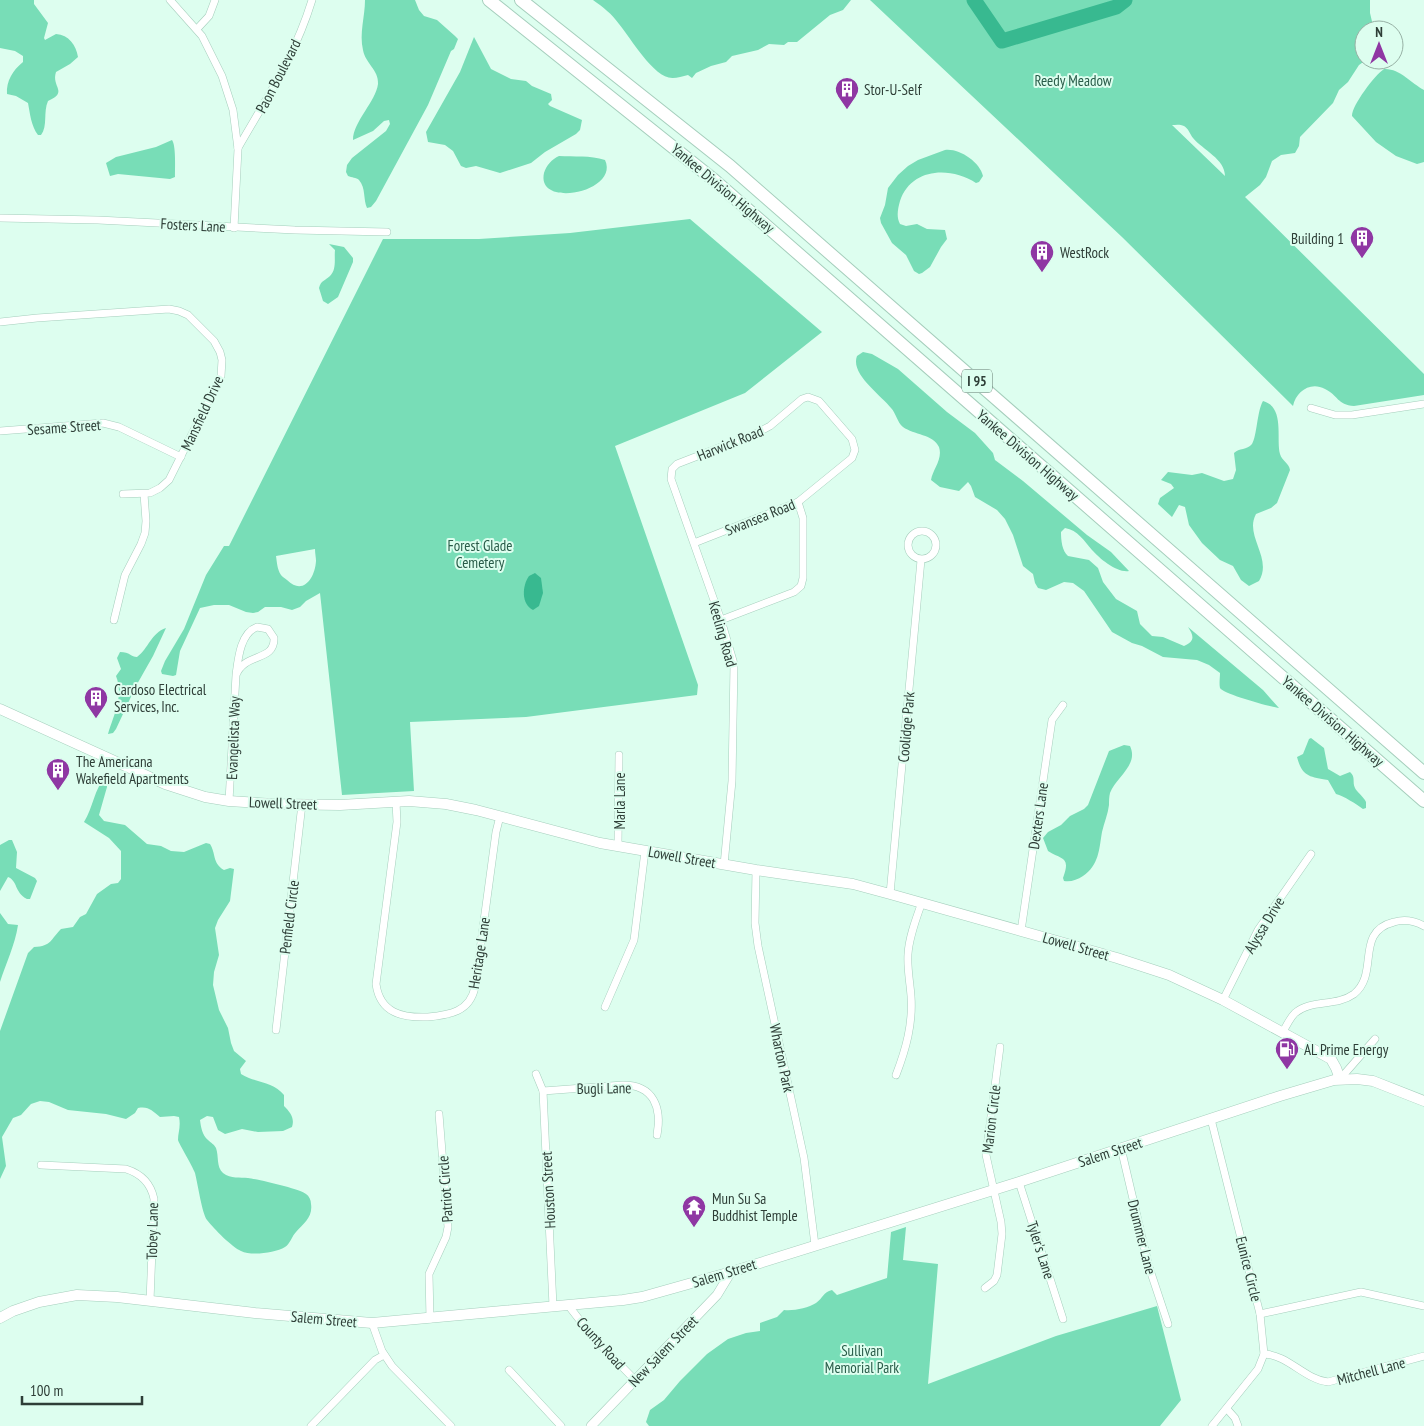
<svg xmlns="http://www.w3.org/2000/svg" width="1424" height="1426" font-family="'PT Sans Narrow',sans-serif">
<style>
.green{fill:#78ddb7;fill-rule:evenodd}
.water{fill:#38b990}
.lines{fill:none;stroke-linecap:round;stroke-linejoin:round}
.river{stroke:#38b990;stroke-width:15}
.minor-casing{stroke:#a5cebc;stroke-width:8}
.tertiary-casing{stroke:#a5cebc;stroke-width:10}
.secondary-casing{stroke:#a5cebc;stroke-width:11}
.motorway-casing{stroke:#a5cebc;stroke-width:14}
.minor{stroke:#fff;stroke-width:7}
.tertiary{stroke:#fff;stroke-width:9}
.secondary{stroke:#fff;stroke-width:10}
.motorway{stroke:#fff;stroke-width:12}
.labels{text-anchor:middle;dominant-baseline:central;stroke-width:4;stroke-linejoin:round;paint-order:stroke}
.shield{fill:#ddfeef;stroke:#62786e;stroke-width:1}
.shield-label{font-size:14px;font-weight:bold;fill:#2e3e37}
.street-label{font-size:15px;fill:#2e3e37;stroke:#ddfeef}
.park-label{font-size:15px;fill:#295c49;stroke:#ddfeef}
.poi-label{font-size:15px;fill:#2e3e37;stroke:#ddfeef;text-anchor:start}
</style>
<rect width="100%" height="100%" fill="#ddfeef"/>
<!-- green -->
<g class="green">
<path d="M0 0H34V4L48 23 44 38 45 40 56 34C69 35 76 45 78 57L70 64 56 72C51 87 69 92 48 101 43 112 48 126 41 135H38C31 126 30 113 28 103L16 96 7 94C6 81 13 70 23 62V56L15 51 0 48Z"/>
<path d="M365 0H415L419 10 424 16 437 20 455 36 458 39 454 49 451 51 428 105 376 201 371 207 367 208C363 199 366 188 359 180 356 177 352 178 348 176L346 172 347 165 352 158 386 131 390 124 389 120 384 121 373 131 353 140C353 122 376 101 378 84 379 70 365 63 363 50 359 33 365 17 365 0Z"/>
<path d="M593 0H851L843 10 830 15 797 42H788L784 45 769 44 758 50 732 56 726 62 711 66 696 73 692 78 688 75C683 76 677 78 673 78 654 79 630 37 619 24 612 14 603 7 593 0Z"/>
<path d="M870 0H1370V13L1374 30H1364V60H1366L1359 65 1348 82 1339 90 1333 103 1300 137 1299 146 1295 153 1281 155 1272 161 1266 177 1260 185 1245 197 1424 374V395L1354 406C1337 405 1338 395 1325 389 1310 381 1296 392 1293 406L1122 237ZM1172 125C1175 125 1180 124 1184 126 1188 128 1190 134 1193 138 1203 150 1225 159 1225 176Z"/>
<path d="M474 37 491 69 511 79 526 81 532 86 551 94 552 100 548 104 550 106 582 120 580 130 576 134 545 152 531 163 500 173 476 166 466 168 461 166 453 151 445 145 428 142 426 132 460 72Z"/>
<path d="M1384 69C1399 68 1411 83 1424 90V162L1417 164 1396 156 1376 142 1352 116C1352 105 1375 75 1384 69Z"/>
<path d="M172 140C176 145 175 168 175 177L170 179 118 174 110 176 106 163 116 157 156 147Z"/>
<path d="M945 150C959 148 980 162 983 176L979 182 976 183C950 166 911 168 900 201 898 208 896 217 900 224L906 226 917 224 927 229 945 230 947 239 941 247 930 267 922 273 919 274 914 271 906 255 892 243 881 223 880 218 885 205 888 188 898 175 908 166 918 160Z"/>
<path d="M559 156C574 157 590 155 605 160 620 192 536 209 544 173 546 166 552 159 559 156Z"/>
<path d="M690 219 822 332 745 393 615 446 698 685 697 695 526 717 410 722 414 791 342 795 320 593 306 601 300 607 292 610 281 607H265L258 612 253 613 246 612 229 605H214L200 608 180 651 176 675 173 676 162 674 161 671 165 661 184 629 206 575 224 546H229L383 239H479L570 233ZM315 549C315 553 316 558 316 561 315 578 303 596 287 580 285 578 282 577 281 575 277 569 277 562 276 556Z"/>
<path d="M329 244 344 247 353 258V262L338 297 328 304 323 301 319 288C321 280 325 281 330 276 337 269 334 258 335 250Z"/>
<path d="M863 352 872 354 898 369 947 412 975 433 993 453 995 460 1023 481 1087 535 1111 552 1129 571C1117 573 1100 559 1092 550 1084 541 1078 530 1065 528L1061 532C1061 540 1062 551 1068 556L1089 560 1098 568 1103 582 1116 599 1137 611 1140 624 1152 636 1163 637 1184 646C1195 641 1194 636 1188 627L1263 690 1279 708C1271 707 1223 694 1220 688 1219 684 1220 677 1220 673L1209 665 1197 660 1163 657 1142 646 1132 643 1112 632 1084 591 1073 583 1064 582 1046 590 1038 588 1035 583 1033 574 1023 566 1013 535 1005 519 997 510 975 497 971 486 968 482 959 491 940 487 931 480C933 469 943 459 939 447 933 434 914 435 903 427 897 422 896 413 891 408 881 395 850 374 857 356Z"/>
<path d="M1263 401C1285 407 1276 438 1280 454 1282 461 1289 463 1290 470L1277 503 1271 508 1256 514C1244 536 1273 558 1259 581L1249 586 1241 580 1233 566 1220 560 1202 543 1189 525 1185 507 1179 505 1172 517 1158 504 1160 498 1174 488 1171 484 1161 480 1168 472 1192 475 1202 473 1224 481 1233 479 1236 470 1234 453C1239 448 1247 450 1252 444 1257 436 1257 411 1263 401Z"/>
<path d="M166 628 153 656 136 686 116 729 113 733 108 734C114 714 124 696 116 676L121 669 117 658 120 652C130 652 131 657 137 657 149 648 151 633 166 628Z"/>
<path d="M1311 738 1324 748 1328 769 1340 776 1350 772C1356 777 1352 782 1355 788 1356 791 1364 797 1366 802V808L1363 809C1356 804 1344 796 1336 794L1328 780C1309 777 1302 776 1297 757L1303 754 1309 739Z"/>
<path d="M1124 745 1130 746C1139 765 1116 777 1110 793 1109 797 1109 801 1109 805 1108 814 1104 823 1102 832 1099 850 1099 865 1083 876 1077 880 1071 882 1064 881L1063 878C1071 856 1062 860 1048 851L1043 838 1048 832 1061 825 1070 816 1084 809 1088 805 1109 751Z"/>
<path d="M106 776 107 787 99 815 104 821 125 825 147 844 161 846 171 851 184 852 206 843 210 844C216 853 212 863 224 870L230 868 234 869 230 901 218 920 215 928 219 955 214 972 213 985 219 1010 228 1028 231 1043 234 1051 246 1061 240 1069 241 1074C255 1083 273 1081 284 1095V1106C290 1112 295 1118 292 1127L283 1131 258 1132 242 1129 225 1134 218 1130 213 1117 207 1116 200 1120C201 1127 202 1135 208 1140 211 1143 214 1144 216 1148 219 1156 216 1167 223 1173 231 1179 240 1177 248 1178 257 1179 301 1189 306 1194 309 1196 311 1200 311 1204 313 1217 304 1223 296 1232 292 1236 290 1244 285 1247 275 1253 251 1256 241 1251 232 1247 214 1229 207 1220 202 1213 198 1185 195 1173 192 1165 179 1144 178 1140 178 1132 181 1127 179 1117L174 1116 160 1117C152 1111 149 1106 138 1108L135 1113 126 1119 106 1114 68 1110 49 1102 40 1101 31 1104 21 1115 13 1118 2 1137 6 1166 0 1179V1031L28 953 34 947C52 946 50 940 61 929L73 927 80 917 86 914 97 894 111 884 118 883 121 879V851L109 838 84 822C93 808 94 789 106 776Z"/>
<path d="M9 840H12L17 852 16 868 35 878 37 881 30 899H27C14 892 18 881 8 877L0 891V845Z"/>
<path d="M0 913 8 924 18 925C15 945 6 963 0 982Z"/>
<path d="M906 1227 903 1260 938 1264 928 1384 1056 1336 1157 1306 1181 1400 1160 1426H649L646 1422 650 1410 664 1400 680 1381 707 1354 728 1339 746 1333 760 1331V1323L777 1317 784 1310C794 1311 808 1308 816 1303 823 1298 823 1292 832 1290L837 1295 887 1278 891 1232Z"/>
</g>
<!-- water -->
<path class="water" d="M535 573 541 578 543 593 539 606 533 610C521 604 522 586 529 576Z"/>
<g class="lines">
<!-- river -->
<path class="river" d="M974 0 1002 41 1116 7 1125 0"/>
<!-- minor casing -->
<g class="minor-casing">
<g id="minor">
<path d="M170 0 202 36 222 76 233 110 238 149 234 228"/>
<path d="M197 29 209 16 215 0"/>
<path d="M238 148C266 99 295 56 312 0"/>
<path d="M0 218 98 220 295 230 387 232"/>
<path d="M0 322 37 318 169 309 179 311 188 315 214 341 220 352 222 360 221 376 169 480 160 488 150 493 123 494"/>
<path d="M1311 408 1335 415H1352L1424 404"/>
<path d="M0 431 103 423 119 427 181 457"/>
<circle cx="922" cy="545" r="14"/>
<path d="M694 543 798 502 852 458 855 450 852 439 819 401 808 397 802 399 770 426 757 433 677 464 672 469 671 479 721 620 734 664 732 781 724 865"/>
<path d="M114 620 125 575 141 544 145 533 146 521 144 494"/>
<path d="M721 620 794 592 801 586 803 578V518L798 502"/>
<path d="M229 801 236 675C245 652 275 662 274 638L268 629 257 627C240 633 238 660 236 675"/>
<path d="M396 802 397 822 376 984C380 1013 402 1018 428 1017 449 1015 470 1012 475 987L496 832 500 816"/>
<path d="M618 846 619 755"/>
<path d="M756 870 755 923 758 946 804 1158 815 1245"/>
<path d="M890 894 921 560"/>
<path d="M1021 931 1052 720 1063 705"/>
<path d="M1223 1000 1258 930 1311 854"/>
<path d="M605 1007 634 940 645 851"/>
<path d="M276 1030 302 804"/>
<path d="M1283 1032C1286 1026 1290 1018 1295 1013 1311 999 1336 1007 1354 994 1380 973 1354 932 1394 922 1404 919 1415 921 1424 926"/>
<path d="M536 1074 543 1091 553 1306"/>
<path d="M896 1075C906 1049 913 1024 911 996 910 982 907 968 908 954 909 937 916 919 922 902"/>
<path d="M1340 1079 1375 1039"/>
<path d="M543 1091 623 1085C654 1085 662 1108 657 1135"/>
<path d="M1211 1119 1260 1314 1264 1354 1258 1369 1212 1426"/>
<path d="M1121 1148 1149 1267 1168 1324"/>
<path d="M41 1165 126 1169C142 1174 151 1184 154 1199L150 1301"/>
<path d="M1019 1182 1063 1319"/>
<path d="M985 1288 994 1281 997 1275 1002 1234 1001 1222 986 1155 1000 1047"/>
<path d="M568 1305 592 1336 635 1380"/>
<path d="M1260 1314 1361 1292 1424 1306"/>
<path d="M430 1319 429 1274 446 1237 448 1227 439 1114"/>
<path d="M372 1323 382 1351 392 1366 451 1426"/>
<path d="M1264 1354C1288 1355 1304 1379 1328 1382L1424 1356"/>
<path d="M509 1370 561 1426"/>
<path d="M1227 1409 1235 1418 1238 1426"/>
<path d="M311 1426 375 1360 384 1355"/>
</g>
</g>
<!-- tertiary casing -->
<g class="tertiary-casing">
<path id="tertiary" d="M591 1426 717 1295 731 1272"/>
</g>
<!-- secondary casing -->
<g class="secondary-casing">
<g id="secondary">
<path d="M0 709 165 784 205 797 229 801 274 804 340 805 409 801 446 804 476 810 600 843 756 870 853 884 890 894 1117 958 1169 975 1223 1000 1331 1059 1336 1068 1340 1079"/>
<path d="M0 1318 13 1311 39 1302 77 1295 117 1297 255 1313 372 1323 623 1300 642 1297 731 1272 1019 1182 1280 1096 1334 1080 1357 1079 1373 1081 1424 1101"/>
</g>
</g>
<!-- motorway casing -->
<g class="motorway-casing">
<g id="motorway">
<path d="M489 0 714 180 1424 801"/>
<path d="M521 0 730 166 1424 773"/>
</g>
</g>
<!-- minor -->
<use href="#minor" class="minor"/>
<!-- tertiary -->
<use href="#tertiary" class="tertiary"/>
<!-- secondary -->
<use href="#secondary" class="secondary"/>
<!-- motorway -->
<use href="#motorway" class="motorway"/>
</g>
<!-- icons -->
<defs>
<g id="building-pin" transform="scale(1.25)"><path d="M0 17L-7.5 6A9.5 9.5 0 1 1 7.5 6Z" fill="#8f37a3" stroke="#ddfeef"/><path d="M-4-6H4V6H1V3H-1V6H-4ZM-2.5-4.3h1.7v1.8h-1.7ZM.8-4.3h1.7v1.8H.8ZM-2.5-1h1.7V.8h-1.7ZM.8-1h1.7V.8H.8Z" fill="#fff"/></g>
<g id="fuel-pin" transform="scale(1.25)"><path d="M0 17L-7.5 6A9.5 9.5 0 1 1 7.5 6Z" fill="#8f37a3" stroke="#ddfeef"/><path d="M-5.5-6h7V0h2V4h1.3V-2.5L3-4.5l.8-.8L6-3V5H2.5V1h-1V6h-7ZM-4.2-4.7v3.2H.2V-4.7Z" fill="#fff"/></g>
<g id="temple-pin" transform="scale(1.25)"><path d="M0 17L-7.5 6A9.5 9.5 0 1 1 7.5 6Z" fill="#8f37a3" stroke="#ddfeef"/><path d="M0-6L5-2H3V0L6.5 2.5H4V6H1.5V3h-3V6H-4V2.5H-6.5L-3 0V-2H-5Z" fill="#fff"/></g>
</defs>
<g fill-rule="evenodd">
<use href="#building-pin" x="847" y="89"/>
<use href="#building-pin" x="1362" y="238"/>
<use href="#building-pin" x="1042" y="252"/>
<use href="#building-pin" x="96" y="698"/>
<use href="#building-pin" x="58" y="770"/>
<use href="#fuel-pin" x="1287" y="1049"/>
<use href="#temple-pin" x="694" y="1207"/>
</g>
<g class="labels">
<!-- shield labels -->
<rect class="shield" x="962" y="369.5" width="30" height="23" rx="4"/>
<g class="shield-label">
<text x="977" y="381">I 95</text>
</g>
<!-- street labels -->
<g class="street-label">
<text transform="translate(278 76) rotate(-63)">Paon Boulevard</text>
<text transform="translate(723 188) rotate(40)">Yankee Division Highway</text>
<text transform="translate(193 225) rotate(3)">Fosters Lane</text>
<text transform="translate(202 413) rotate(-65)">Mansfield Drive</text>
<text transform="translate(64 427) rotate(-4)">Sesame Street</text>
<text transform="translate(730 443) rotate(-22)">Harwick Road</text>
<text transform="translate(1028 455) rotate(41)">Yankee Division Highway</text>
<text transform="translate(760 517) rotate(-22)">Swansea Road</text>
<text transform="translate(723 634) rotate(74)">Keeling Road</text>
<text transform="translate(1333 721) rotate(41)">Yankee Division Highway</text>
<text transform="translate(906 727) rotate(-85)">Coolidge Park</text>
<text transform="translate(233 738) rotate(-88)">Evangelista Way</text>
<text transform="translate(619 801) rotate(-90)">Marla Lane</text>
<text transform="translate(283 803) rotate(2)">Lowell Street</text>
<text transform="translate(1038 816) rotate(-82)">Dexters Lane</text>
<text transform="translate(682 857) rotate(10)">Lowell Street</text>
<text transform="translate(289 917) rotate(-83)">Penfield Circle</text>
<text transform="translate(1264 925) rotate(-59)">Alyssa Drive</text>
<text transform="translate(1076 946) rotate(16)">Lowell Street</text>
<text transform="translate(479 953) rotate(-81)">Heritage Lane</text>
<text transform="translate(782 1058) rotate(78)">Wharton Park</text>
<text transform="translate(604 1088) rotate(-1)">Bugli Lane</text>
<text transform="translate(991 1119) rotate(-83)">Marion Circle</text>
<text transform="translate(1110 1152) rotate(-18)">Salem Street</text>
<text transform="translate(445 1189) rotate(-94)">Patriot Circle</text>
<text transform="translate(548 1190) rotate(-93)">Houston Street</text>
<text transform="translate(152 1231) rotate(-89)">Tobey Lane</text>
<text transform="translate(1142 1237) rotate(76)">Drummer Lane</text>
<text transform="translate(1041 1250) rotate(72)">Tyler's Lane</text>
<text transform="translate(1249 1269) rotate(76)">Eunice Circle</text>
<text transform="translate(724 1273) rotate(-17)">Salem Street</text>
<text transform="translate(324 1319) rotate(5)">Salem Street</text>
<text transform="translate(601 1343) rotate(48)">County Road</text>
<text transform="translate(663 1351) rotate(-46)">New Salem Street</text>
<text transform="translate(1371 1371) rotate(-15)">Mitchell Lane</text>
</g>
<!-- park labels -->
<g class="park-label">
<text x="1073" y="80">Reedy Meadow</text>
<text x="480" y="545">Forest Glade<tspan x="480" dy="17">Cemetery</tspan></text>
<text x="862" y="1350">Sullivan<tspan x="862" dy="17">Memorial Park</tspan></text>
</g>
<!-- poi labels -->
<g class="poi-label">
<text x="864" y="89">Stor-U-Self</text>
<text x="1344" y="238" text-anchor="end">Building 1</text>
<text x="1060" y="252">WestRock</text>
<text x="114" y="689">Cardoso Electrical<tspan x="114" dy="17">Services, Inc.</tspan></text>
<text x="76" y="761">The Americana<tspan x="76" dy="17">Wakefield Apartments</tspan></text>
<text x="1304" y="1049">AL Prime Energy</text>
<text x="712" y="1198">Mun Su Sa<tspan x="712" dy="17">Buddhist Temple</tspan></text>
</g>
</g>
<!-- north arrow -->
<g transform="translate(1379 45)"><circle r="24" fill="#ddfeef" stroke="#97b1a5"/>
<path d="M0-4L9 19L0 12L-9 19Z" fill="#8f37a3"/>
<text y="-8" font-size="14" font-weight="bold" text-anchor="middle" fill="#2e3e37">N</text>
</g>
<!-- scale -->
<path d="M22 1396v8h120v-8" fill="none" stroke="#2e3e37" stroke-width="2.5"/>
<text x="30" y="1396" font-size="15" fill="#2e3e37" stroke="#ddfeef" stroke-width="4" paint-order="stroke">100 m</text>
</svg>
